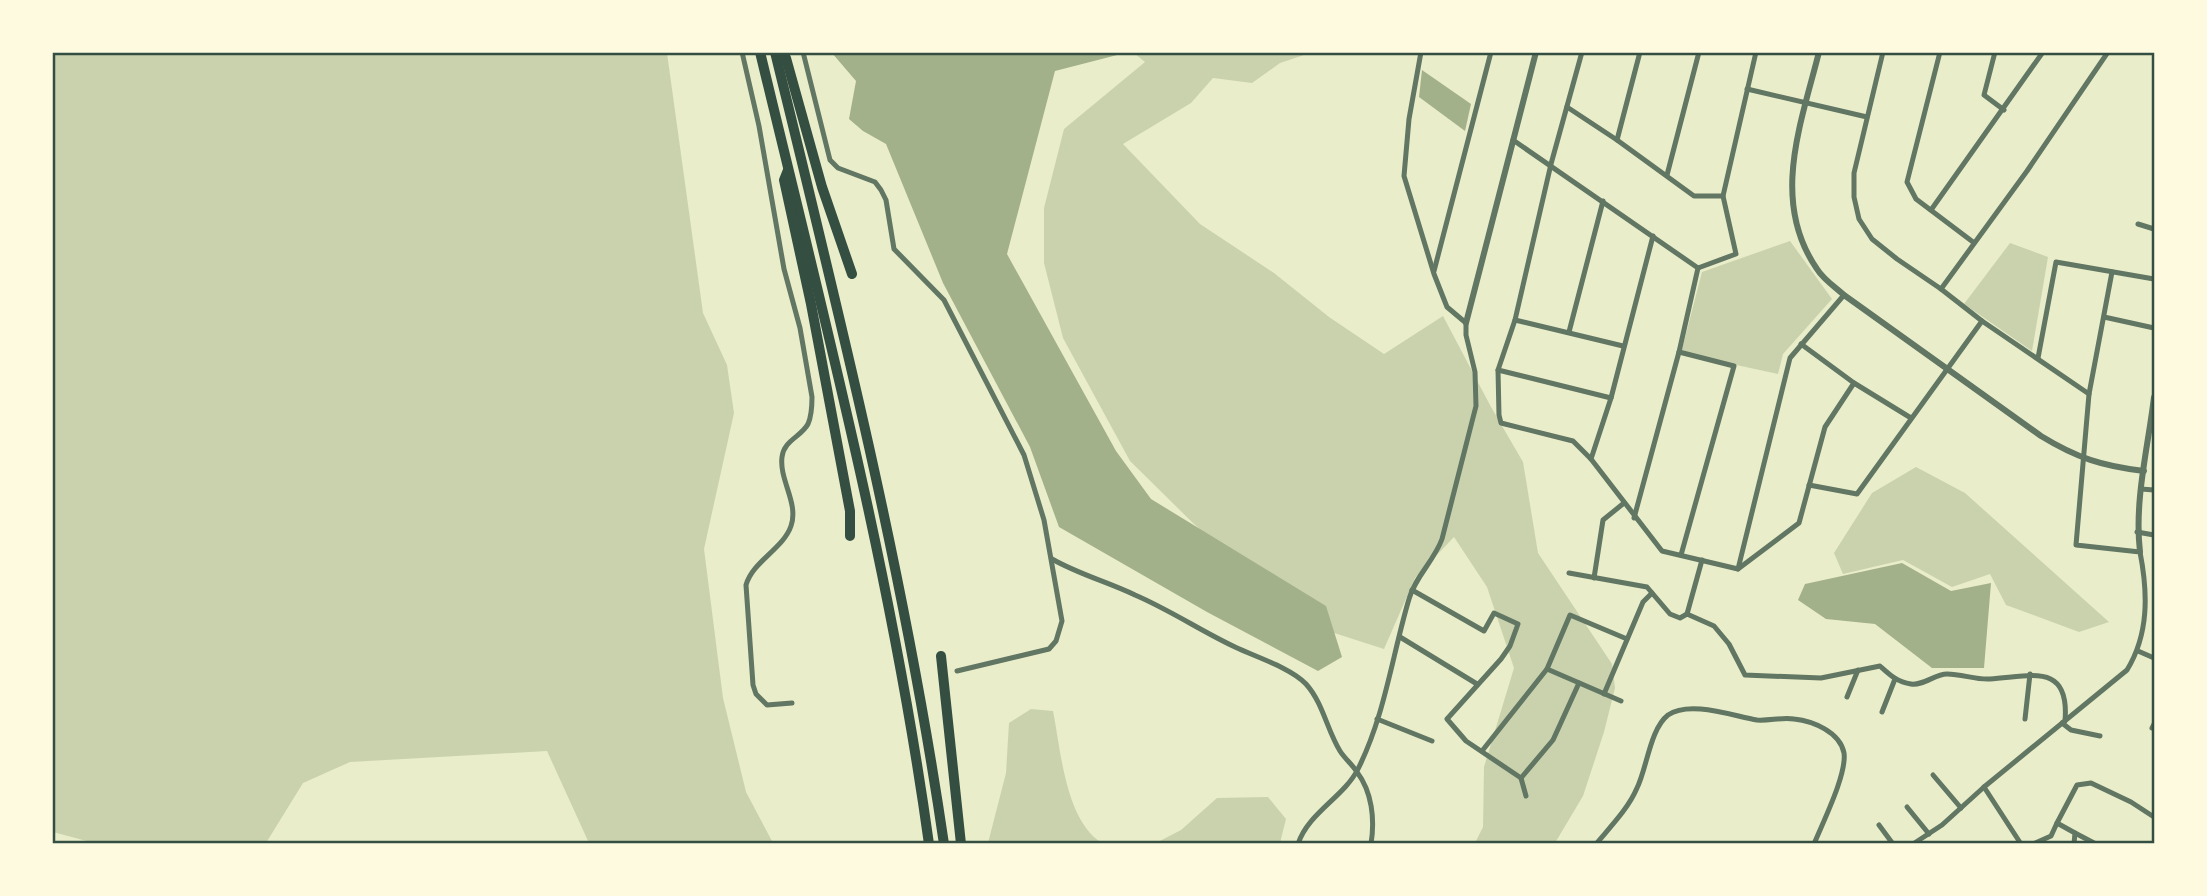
<svg xmlns="http://www.w3.org/2000/svg" width="2207" height="896" font-family="Overpass,sans-serif">
<style>
.green{fill:#cad2ad}
.water{fill:#a3b18a}
.lines{fill:none;stroke-linecap:round;stroke-linejoin:round}
.minor{stroke:#617663;stroke-width:5}
.tertiary{stroke:#617663;stroke-width:6}
.motorway{stroke:#344e41;stroke-width:10}
.neatline{fill:none;stroke:#344e41;stroke-width:2.5}
</style>
<rect width="100%" height="100%" fill="#e9edc9"/>
<!-- green -->
<g class="green">
<path d="M52 53H667L703 313 727 365 734 413 704 549 723 698 746 792 773 843H589L547 751 350 762 303 783 266 843H94L53 832Z"/>
<path d="M1134 53H1310L1280 63 1252 83 1213 78 1191 103 1123 144 1200 224 1274 273 1329 317 1384 354 1443 316 1491 407 1523 462 1538 553 1612 664 1615 688 1604 732 1583 796 1555 843H1475L1483 827 1484 767 1514 668 1487 587 1454 537 1415 578 1384 649 1328 631 1257 581 1193 523 1130 461 1063 338 1044 263V208L1064 129 1145 62Z"/>
<path d="M1790 241 1832 299 1783 354 1778 374 1681 353 1702 272Z"/>
<path d="M2010 243 2048 257 2032 351 1964 304Z"/>
<path d="M1916 467 1965 493 2109 622 2079 632 2006 605 1990 574 1952 587 1903 560 1843 574 1834 553 1872 493Z"/>
<path d="M1031 709 1053 711C1061 750 1065 820 1102 843H988L1006 773 1009 723Z"/>
<path d="M1268 797 1286 819 1280 843H1156L1181 830 1217 798Z"/>
</g>
<!-- water -->
<g class="water">
<path d="M832 53H1125L1055 71 1007 254 1116 451 1151 499 1326 606 1342 657 1318 671 1207 612 1059 527 1030 447 943 283 886 144 863 131 849 119 856 81Z"/>
<path d="M1422 70 1471 104 1465 131 1419 97Z"/>
<path d="M1902 563 1951 591 1991 583 1984 668H1932L1875 624 1826 619 1798 600 1805 584Z"/>
</g>
<g class="lines">
<!-- minor -->
<g class="minor">
<path d="M742 52 759 126 784 269 800 328 812 397C812 406 812 415 808 424 801 437 784 440 782 457 779 480 799 503 791 526 783 549 753 561 746 585L753 685 756 694 767 705 792 703"/>
<path d="M803 52 830 160 838 168 875 182 881 190 886 200 894 249 944 300 1024 455 1044 520 1062 621 1056 641 1049 649 957 671"/>
<path d="M1582 52 1551 164 1515 320 1498 370 1499 415 1501 423 1573 441 1591 459 1662 551 1738 569 1799 523 1825 427 1854 383"/>
<path d="M1883 52 1854 173V197L1859 219 1872 239 1897 259 1941 289 1982 321 2089 394"/>
<path d="M1940 52 1907 182 1916 199 1973 242"/>
<path d="M1995 52 1984 95 2004 110"/>
<path d="M1747 89 1867 117"/>
<path d="M1567 107 1617 140 1694 196H1723"/>
<path d="M1513 140 1698 268"/>
<path d="M1617 140 1640 52"/>
<path d="M1667 175 1699 52"/>
<path d="M1931 210 2043 52"/>
<path d="M2138 224 2154 229"/>
<path d="M1698 268 1736 254 1723 196 1756 52"/>
<path d="M1434 271 1491 52"/>
<path d="M1941 289 2027 171 2108 52"/>
<path d="M2104 317 2154 328"/>
<path d="M1515 320 1623 346"/>
<path d="M1569 332 1603 201"/>
<path d="M1801 344 1854 383 1911 418"/>
<path d="M1679 352 1734 366 1681 555"/>
<path d="M2038 358 2056 262 2154 279"/>
<path d="M1498 370 1611 398"/>
<path d="M1591 459 1611 398 1653 236"/>
<path d="M1809 485 1857 494 1982 321"/>
<path d="M2141 489 2154 490"/>
<path d="M1634 518 1679 352 1698 268"/>
<path d="M2137 532 2154 535"/>
<path d="M1052 559C1078 574 1108 582 1135 595 1170 610 1201 631 1235 647 1256 657 1291 668 1306 684 1323 703 1327 730 1340 751 1345 759 1352 764 1357 772 1372 792 1375 819 1371 844"/>
<path d="M1738 569 1790 358 1844 295"/>
<path d="M1569 573 1647 587 1670 614 1680 618 1687 614 1714 626 1729 644 1745 675 1821 678 1880 666C1890 675 1897 682 1911 684 1923 686 1935 674 1947 674 1962 674 1976 680 1990 679 2029 677 2070 661 2065 721"/>
<path d="M1594 578 1603 520 1624 503"/>
<path d="M1412 590 1484 631 1494 613 1518 624 1510 646 1501 659 1447 719 1466 741 1521 778"/>
<path d="M1687 614 1702 560"/>
<path d="M1400 637 1477 684"/>
<path d="M2138 651 2154 658"/>
<path d="M1547 669 1621 701"/>
<path d="M1604 694 1643 602 1652 593"/>
<path d="M1847 697 1858 670"/>
<path d="M1882 712 1895 679"/>
<path d="M1377 719 1432 741"/>
<path d="M2025 719 2030 674"/>
<path d="M2062 723 2071 730 2100 736"/>
<path d="M2152 728 2154 724"/>
<path d="M1482 751 1547 669 1570 615 1627 639"/>
<path d="M1933 775 1961 808"/>
<path d="M1526 796 1521 778 1553 740 1579 683"/>
<path d="M1907 807 1929 834"/>
<path d="M1879 825 1893 844"/>
<path d="M2075 833 2096 844"/>
<path d="M1298 844C1308 813 1344 797 1358 769 1385 715 1392 656 1409 599 1415 577 1434 561 1442 539L1476 406 1475 372 1466 335V323L1447 307 1434 274 1404 176 1409 119 1421 52"/>
<path d="M1596 844C1611 826 1628 809 1637 788 1647 768 1650 729 1668 715 1690 700 1733 716 1757 720 1769 721 1782 717 1794 719 1813 721 1840 732 1844 753 1847 774 1823 822 1814 844"/>
<path d="M1913 844 1942 825 1984 787"/>
<path d="M2021 844 1984 787 2127 670C2149 634 2148 593 2140 552L2076 545 2089 394 2112 272"/>
<path d="M2033 844 2051 836 2057 823"/>
<path d="M2074 844 2075 833 2057 823 2077 785 2091 783 2131 802 2154 817"/>
</g>
<!-- tertiary -->
<g class="tertiary">
<path d="M1819 52C1801 124 1770 201 1817 269 1823 279 1835 287 1844 295L2041 436C2077 458 2102 466 2144 471"/>
<path d="M1466 323 1536 52"/>
<path d="M2140 552C2134 501 2148 448 2154 397"/>
</g>
<!-- motorway -->
<g class="motorway">
<path d="M760 52C823 314 892 576 929 844"/>
<path d="M775 52C839 314 905 577 944 844"/>
<path d="M781 52 786 58 822 187 852 274"/>
<path d="M788 170 784 180 811 304 850 511V536"/>
<path d="M941 656 961 844"/>
</g>
</g>
<!-- border -->
<rect width="2207" height="896" fill="none" stroke="#fefae0" stroke-width="108"/>
<rect x="54" y="54" width="2099" height="788" class="neatline"/>
</svg>
